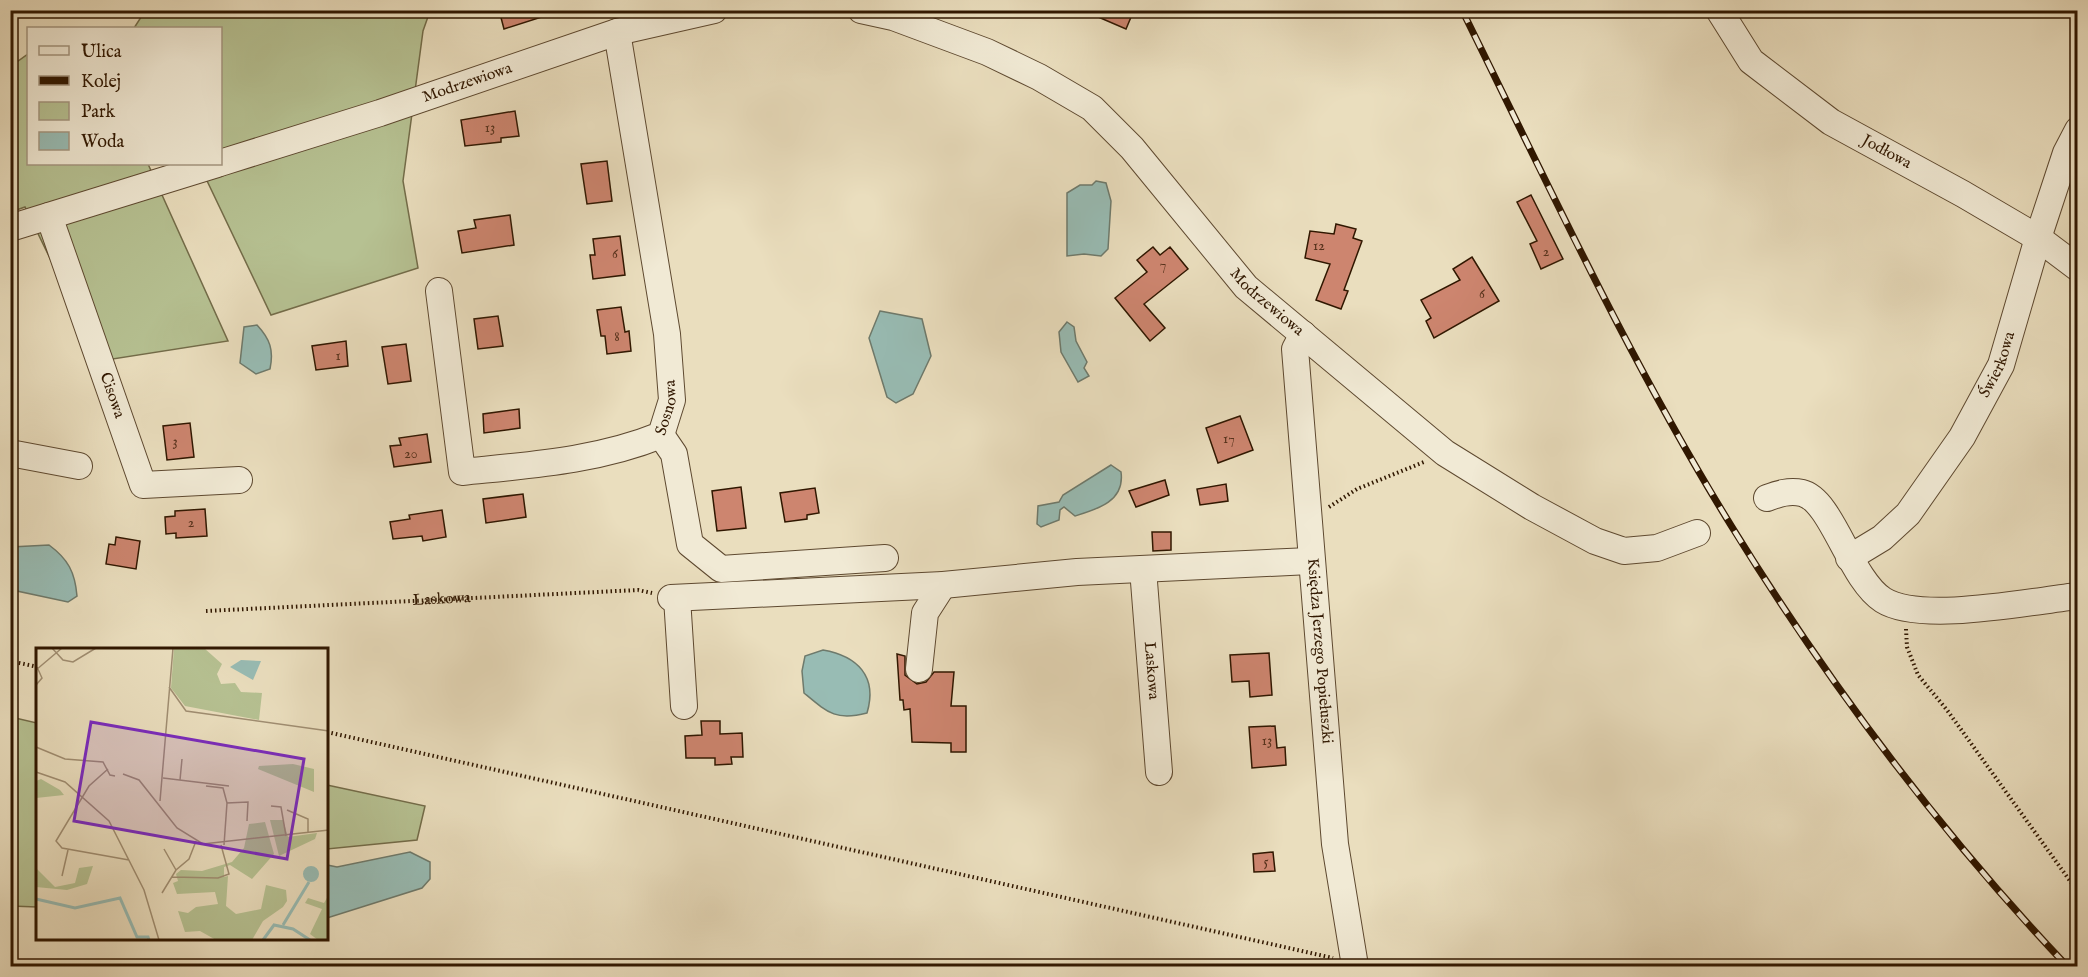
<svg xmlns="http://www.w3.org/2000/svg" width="2088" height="977" font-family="'IM FELL English',serif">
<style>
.green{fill:#b6c192;stroke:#736c49;stroke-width:1.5}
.water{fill:#98bcb4;stroke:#6e7a6c;stroke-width:1.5}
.building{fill:#cd856f;stroke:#301700;stroke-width:1.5}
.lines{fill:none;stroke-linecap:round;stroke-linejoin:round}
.minor-casing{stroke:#5e4930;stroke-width:28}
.path{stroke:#301700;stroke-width:4;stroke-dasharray:1.5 3;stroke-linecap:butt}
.minor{stroke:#f1ead5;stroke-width:26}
.rail-casing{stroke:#301700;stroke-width:7}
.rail{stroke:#f1ead5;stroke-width:4.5;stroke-dasharray:14;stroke-linecap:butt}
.labels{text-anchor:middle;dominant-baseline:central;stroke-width:4.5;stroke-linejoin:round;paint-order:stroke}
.number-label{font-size:14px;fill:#57321c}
.street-label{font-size:16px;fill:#301700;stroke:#f1ead5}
.inset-river{fill:none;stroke:#98bcb4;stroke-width:3}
.inset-road{fill:none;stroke:#a08e72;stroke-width:1.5}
.view{fill:#7b2cbf;fill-opacity:0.15;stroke:#7b2cbf;stroke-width:3}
.inset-edge{fill:none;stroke:#301700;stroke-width:3}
</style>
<rect width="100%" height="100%" fill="#eadebe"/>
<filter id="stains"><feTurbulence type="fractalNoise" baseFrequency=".00333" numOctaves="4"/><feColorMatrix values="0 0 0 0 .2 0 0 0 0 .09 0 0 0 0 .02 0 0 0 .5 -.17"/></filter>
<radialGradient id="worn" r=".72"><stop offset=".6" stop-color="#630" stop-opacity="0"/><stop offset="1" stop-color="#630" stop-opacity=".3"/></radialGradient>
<!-- green -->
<g class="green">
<path d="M145 11H430L423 31 403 181 418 268 271 315 199 164H220V28H134Z"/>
<path d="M28 54V164H148L228 341 100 361 25 207 11 212 10 67Z"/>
<path d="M11 717 37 723V907L11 906Z"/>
<path d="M327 785 425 806 417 840 327 849Z"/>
</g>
<!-- water -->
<g class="water">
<path d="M1096 181 1106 183 1111 201 1108 249 1101 256 1084 254 1067 256V193L1080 185H1092Z"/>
<path d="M880 311 922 319 931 356 913 394 896 403 887 397 869 338Z"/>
<path d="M1067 322 1074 327 1076 341 1087 362 1084 368 1089 376 1078 382 1061 352 1059 332Z"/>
<path d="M257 325C270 339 274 350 270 369L256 374 240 363 244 327Z"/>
<path d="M1111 465 1121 472C1125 501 1098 509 1075 516L1064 507 1060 510 1059 520 1041 527 1037 524 1038 506 1059 502 1063 495Z"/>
<path d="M49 545C68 559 75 572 77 596L68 602 17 591 11 575V547Z"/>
<path d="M823 650C857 656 878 676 867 713 836 721 828 713 804 693L802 671 805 656Z"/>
<path d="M410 852 430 862V879L422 888 327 918V865L337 867Z"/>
</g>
<!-- building -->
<g class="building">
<path d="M499 10H550L551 14 504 29Z"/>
<path d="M1082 10H1134L1126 29Z"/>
<path d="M515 111 519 136 501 138V142L465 146 461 120Z"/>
<path d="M607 161 612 201 587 204 581 164Z"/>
<path d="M1531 195 1563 259 1541 269 1530 244 1537 241 1517 202Z"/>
<path d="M510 215 514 245 462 253 458 231 476 228 474 220Z"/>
<path d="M1336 224 1356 229 1353 238 1362 241 1344 290 1348 291 1341 309 1316 300 1330 264 1305 258 1310 231 1334 234Z"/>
<path d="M620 236 625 275 593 279 590 255H595L593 239Z"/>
<path d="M1153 247 1160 255 1170 247 1188 269 1144 304 1165 328 1150 341 1115 298 1147 272 1137 260Z"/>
<path d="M1472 257 1499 301 1434 338 1426 321 1431 318 1421 300 1460 280 1453 269Z"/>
<path d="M621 307 625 332 629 331 631 351 607 354 605 336H601L597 310Z"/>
<path d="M498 316 503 346 478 349 474 319Z"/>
<path d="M346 341 348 366 316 370 312 346Z"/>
<path d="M406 344 411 381 388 384 382 347Z"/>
<path d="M519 409 520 428 484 433 483 414Z"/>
<path d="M1240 416 1253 450 1218 463 1206 428Z"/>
<path d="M190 423 194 457 167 460 163 426Z"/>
<path d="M427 434 431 462 394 467 390 446 401 445 399 438Z"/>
<path d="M1165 480 1169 495 1136 507 1129 491Z"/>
<path d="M1226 484 1228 501 1200 505 1197 489Z"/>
<path d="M741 487 746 528 717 531 712 491Z"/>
<path d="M815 488 819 513 807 515V519L785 522 780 493Z"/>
<path d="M523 494 526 517 486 523 483 499Z"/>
<path d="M205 509 207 536 176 538V533L166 534 165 517 175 516V511Z"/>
<path d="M442 510 446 537 423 541 422 536 393 539 390 522 410 519 409 515Z"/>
<path d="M1152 532H1171V550L1153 551Z"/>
<path d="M116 537 140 541 136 569 106 564 109 544 115 545Z"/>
<path d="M1269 653 1272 695 1250 697 1249 681 1232 682 1230 655Z"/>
<path d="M897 654 905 656V675L917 684 926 682 934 672H954L951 706H966V752H951V743L912 742 910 709 904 710 903 700H900Z"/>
<path d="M701 721H720V734L742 733 743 757H731L732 764 715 765V758H686L685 736 702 735Z"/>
<path d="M1275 726 1277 748 1285 747 1286 765 1252 768 1249 727Z"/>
<path d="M1273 852 1275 871 1254 872 1253 854Z"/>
</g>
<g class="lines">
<!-- minor casing -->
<g class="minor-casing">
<g id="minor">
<path id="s2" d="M861 10 893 17 987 52 1039 77 1092 108 1132 148 1246 287 1445 453 1532 507 1595 541 1624 551 1657 548 1697 533"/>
<path id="s3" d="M1719 10 1751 61 1831 122 1963 194 2038 238 2078 268"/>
<path id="s4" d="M220 163 380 113 617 32 714 10"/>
<path id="s5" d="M49 216 143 485 239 480"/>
<path d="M10 228 217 164"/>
<path id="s6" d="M439 291 462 472C530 465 597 461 661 435L672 400 667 334 617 32"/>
<path id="s7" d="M1303 334 1295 349 1335 844 1355 966"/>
<path d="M661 435 674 454 690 544 721 569 885 558"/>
<path d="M10 453 79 466"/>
<path d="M1767 498C1778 494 1789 490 1802 493 1832 500 1850 579 1883 600 1921 624 2031 601 2078 596"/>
<path id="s8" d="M1849 558 1882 538 1908 514 1962 437 2001 365 2038 238 2066 153 2078 130"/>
<path id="s9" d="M1143 569 1159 772"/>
<path d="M671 598 943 585 1077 572 1310 561"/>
<path d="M677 598 684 706"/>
<path d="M919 669 925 613 943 585"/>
</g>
</g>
<!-- path -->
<g class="path">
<path d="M1329 507 1357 489 1424 462"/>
<path id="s1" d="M206 611 638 590 652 593"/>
<path d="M1906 629 1907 647 1918 675 1947 710 2078 892"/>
<path d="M10 661 38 667"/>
<path d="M327 732 1333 958"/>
</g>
<!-- minor -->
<use href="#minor" class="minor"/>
<!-- rail casing -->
<g class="rail-casing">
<path id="rail" d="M1462 10C1548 184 1630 362 1732 527 1829 684 1940 832 2067 966"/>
</g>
<!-- rail -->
<use href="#rail" class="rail"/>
</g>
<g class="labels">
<!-- number labels -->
<g class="number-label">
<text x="490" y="128">13</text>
<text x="1319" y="246">12</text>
<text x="1546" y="252">2</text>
<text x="615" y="254">6</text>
<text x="1163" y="265">7</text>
<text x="1482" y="294">6</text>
<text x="617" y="337">8</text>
<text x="338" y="356">1</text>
<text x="1229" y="439">17</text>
<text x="175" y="442">3</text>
<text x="411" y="454">20</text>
<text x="191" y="523">2</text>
<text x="1267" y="741">13</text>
<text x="1266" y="862">5</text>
</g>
<!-- street labels -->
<g class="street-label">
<text stroke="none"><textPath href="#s4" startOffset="260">Modrzewiowa</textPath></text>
<text stroke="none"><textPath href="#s3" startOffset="224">Jodłowa</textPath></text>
<text stroke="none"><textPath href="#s2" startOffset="514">Modrzewiowa</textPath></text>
<text stroke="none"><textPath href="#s8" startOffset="249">Świerkowa</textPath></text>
<text stroke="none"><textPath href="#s5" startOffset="190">Cisowa</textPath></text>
<text stroke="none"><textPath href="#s6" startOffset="414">Sosnowa</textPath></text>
<text stroke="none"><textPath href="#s1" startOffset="236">Laskowa</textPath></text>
<text stroke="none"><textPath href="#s7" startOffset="320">Księdza Jerzego Popiełuszki</textPath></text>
<text stroke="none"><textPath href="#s9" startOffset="102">Laskowa</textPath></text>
</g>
</g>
<!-- overview -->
<g transform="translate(36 648)">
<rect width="292" height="292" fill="#eadebe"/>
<path d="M138 0H168L186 16 181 26 185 36 199 35 205 44 226 45 223 72 149 58 135 40ZM257 116 278 121V144L222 121 223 118ZM5 131 24 142 28 147 0 150V133ZM234 172H247L252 189 281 185 279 191 243 208ZM229 174 238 206 216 231 194 217 188 219V229L192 228 190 258 200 266 225 261 230 237 250 242 251 253 247 259 227 273 216 292H180L164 283 149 284 142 263 152 265 160 259 182 256 179 244 141 246 137 235 142 233 140 226 145 222 166 223 196 214 208 200 213 176ZM57 218 51 236 31 242 0 239V220L19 239 39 235 43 220ZM292 248V292H282L274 286 286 261 269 255 272 250 288 255Z" fill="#b6c192"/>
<path d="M205 12 225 13 217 32 194 19ZM267 226a8 8 0 1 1 16 0a8 8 0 1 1-16 0Z" fill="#98bcb4"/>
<path class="inset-river" d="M0 251 39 260 84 250 101 289H112L113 292M247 277 273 234M227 292 238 277 257 281 274 292"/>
<path class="inset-road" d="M16 0 27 12 37 14 60 0M0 22 26 0M0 37 6 30 1 19M133 39 150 63 293 83M0 99 29 111 67 114 74 127 79 128M72 121 53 138 20 193 26 200 93 212M0 124 29 134 73 173 108 242 123 292M87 126 103 132 141 180 167 196 293 182M127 130 193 138M144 132 146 111M170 138 187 140 191 155M124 153 137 0M235 158 245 159 250 188M251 162 272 171V184M188 197 191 155 212 154 211 173M128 201 140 222M26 228 32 202M136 229 182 230 193 226 185 197M126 245 140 222 153 211 160 193"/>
<path class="view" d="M55 74 268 111 251 211 38 173Z"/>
<rect width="292" height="292" class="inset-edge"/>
</g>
<!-- margin -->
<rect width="2088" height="977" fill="none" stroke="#eadebe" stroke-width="36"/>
<rect x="12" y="12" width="2064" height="953" fill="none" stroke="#301700" stroke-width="3"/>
<rect x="18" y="18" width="2052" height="941" fill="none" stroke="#301700" stroke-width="1.5"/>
<!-- legend -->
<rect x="27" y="27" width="195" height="138" fill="#f1ead5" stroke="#a49680" stroke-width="1.5"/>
<rect x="39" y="46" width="30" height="9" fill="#f1ead5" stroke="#a49680" stroke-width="1.5"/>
<text x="81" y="57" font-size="18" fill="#301700">Ulica</text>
<rect x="39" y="76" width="30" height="9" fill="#301700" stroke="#a49680" stroke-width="1.5"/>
<text x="81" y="87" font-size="18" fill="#301700">Kolej</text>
<rect x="39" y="102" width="30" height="18" fill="#b6c192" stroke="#a49680" stroke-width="1.5"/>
<text x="81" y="117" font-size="18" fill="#301700">Park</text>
<rect x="39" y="132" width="30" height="18" fill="#98bcb4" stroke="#a49680" stroke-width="1.5"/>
<text x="81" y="147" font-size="18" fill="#301700">Woda</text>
<rect width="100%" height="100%" filter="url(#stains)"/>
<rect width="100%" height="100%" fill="url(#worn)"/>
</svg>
